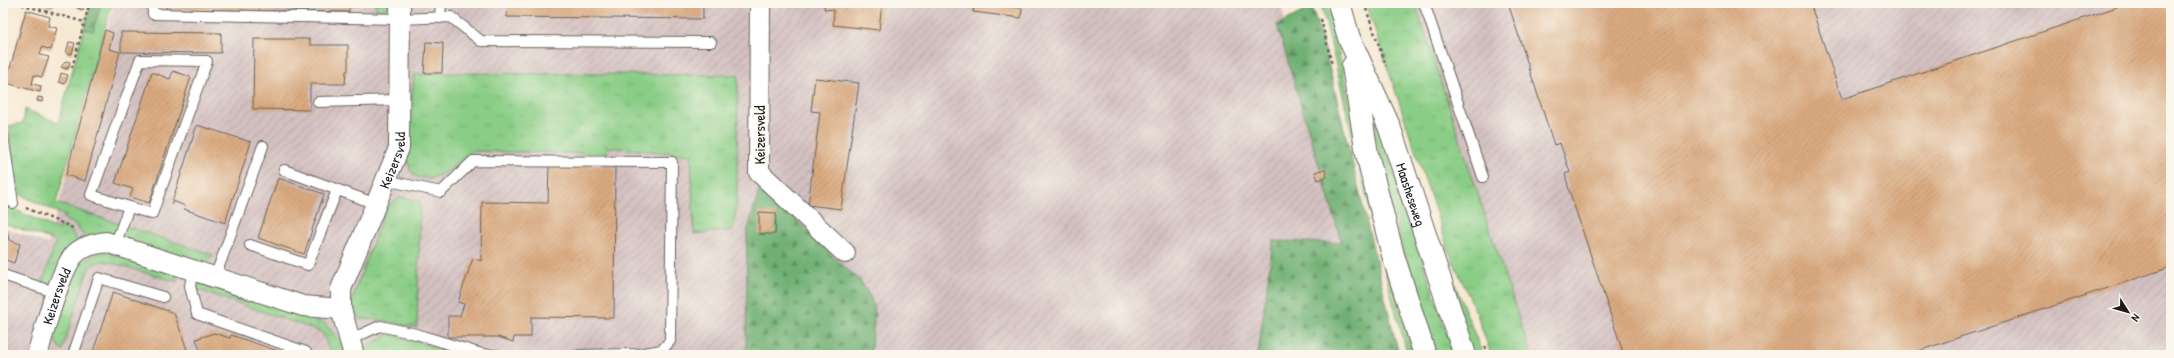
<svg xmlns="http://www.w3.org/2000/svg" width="2174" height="358" font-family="'Patrick Hand',sans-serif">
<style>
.industrial{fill:url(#industrial-furrows)}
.grass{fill:url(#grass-tufts);stroke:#537451}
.forest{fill:url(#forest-firs);stroke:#466648}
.building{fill:url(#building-hatch)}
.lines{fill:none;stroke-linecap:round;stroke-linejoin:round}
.service-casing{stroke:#68635c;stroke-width:12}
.minor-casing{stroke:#68635c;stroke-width:22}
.secondary-casing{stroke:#68635c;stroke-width:24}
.path{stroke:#68635c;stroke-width:2.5;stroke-dasharray:3 3;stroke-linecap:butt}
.service{stroke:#fff;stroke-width:10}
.minor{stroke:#fff;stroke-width:20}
.secondary{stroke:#fff;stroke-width:22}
.labels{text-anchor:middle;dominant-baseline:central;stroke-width:3;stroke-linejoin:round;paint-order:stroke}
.street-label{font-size:14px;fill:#1c1c1c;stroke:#fbf7ec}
</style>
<defs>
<pattern id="industrial-furrows" width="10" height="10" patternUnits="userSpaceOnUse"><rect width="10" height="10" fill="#d2bfbf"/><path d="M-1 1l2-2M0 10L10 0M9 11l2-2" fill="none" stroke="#b4a4a4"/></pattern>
<pattern id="grass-tufts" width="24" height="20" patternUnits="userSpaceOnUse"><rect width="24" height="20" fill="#8acd86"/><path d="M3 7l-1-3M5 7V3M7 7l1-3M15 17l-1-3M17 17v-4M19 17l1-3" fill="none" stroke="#76af73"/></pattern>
<pattern id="forest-firs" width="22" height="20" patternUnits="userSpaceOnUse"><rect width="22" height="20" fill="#6fb073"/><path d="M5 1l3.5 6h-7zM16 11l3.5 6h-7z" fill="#5a8e5e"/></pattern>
<pattern id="building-hatch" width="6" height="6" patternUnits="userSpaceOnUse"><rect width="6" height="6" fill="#daaa80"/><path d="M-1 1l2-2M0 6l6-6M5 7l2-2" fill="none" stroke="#ba926e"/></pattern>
</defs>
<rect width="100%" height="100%" fill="#fbf7ec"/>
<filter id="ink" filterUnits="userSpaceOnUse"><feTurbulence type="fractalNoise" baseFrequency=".025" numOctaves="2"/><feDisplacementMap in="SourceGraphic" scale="8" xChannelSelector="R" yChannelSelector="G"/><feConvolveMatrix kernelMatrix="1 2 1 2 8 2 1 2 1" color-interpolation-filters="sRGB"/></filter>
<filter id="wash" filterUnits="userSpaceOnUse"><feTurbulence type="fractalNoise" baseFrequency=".012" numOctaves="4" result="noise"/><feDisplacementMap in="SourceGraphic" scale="16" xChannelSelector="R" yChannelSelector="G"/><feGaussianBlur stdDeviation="0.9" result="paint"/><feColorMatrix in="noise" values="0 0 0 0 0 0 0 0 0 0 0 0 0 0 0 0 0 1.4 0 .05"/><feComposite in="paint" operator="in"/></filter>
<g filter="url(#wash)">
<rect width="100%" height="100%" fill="#f6e8d2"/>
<!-- industrial -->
<g class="industrial">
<path d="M114 3H1280L1377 355H3V227L48 244Z"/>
<path d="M1415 3H2171V355H1529Z"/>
</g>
<!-- grass -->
<g class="grass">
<path d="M101 3H112L56 203 214 255 205 265 86 238 74 224 64 219 65 216 21 195 14 173 9 126 23 123 25 109 58 123 84 29 93 31Z"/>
<path d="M376 3H390V8L376 11Z"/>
<path d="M1321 3H1327L1393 286 1413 355H1408C1373 239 1350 120 1321 3Z"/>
<path d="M1366 3H1415L1531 355H1491L1477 314 1449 252Z"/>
<path d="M445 73 738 75 737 202 733 230 694 234 691 155 607 147V154L473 151 443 174 430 179 416 177 410 170 407 156 414 74Z"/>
<path d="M1373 116 1376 119 1454 355H1433L1413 296 1371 119V117Z"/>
<path d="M400 197 420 201 417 328 380 320 359 319 351 302 386 207Z"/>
<path d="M3 204 59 230 60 226 68 229 79 242 52 287 42 284 56 241 3 223Z"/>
<path d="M108 251 175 272 177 282 106 261C99 261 95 263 89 267L62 351 53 338 74 275C82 258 91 256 108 251Z"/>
<path d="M1444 257 1483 355H1470Z"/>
<path d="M202 281 324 323 340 340 345 355H331L322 332 193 288Z"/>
<path d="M390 334 461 355H368L366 348Z"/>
</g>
<!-- forest -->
<g class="forest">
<path d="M91 3H101L93 31 84 29Z"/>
<path d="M1312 7 1326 54 1399 355H1258L1273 241 1342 243 1277 25Z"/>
<path d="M761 184 839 262 860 280 871 298 875 314 870 355H746L747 232Z"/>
</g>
<g id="blocks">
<!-- building -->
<g class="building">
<path d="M37 3H54L52 8Z"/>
<path d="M78 3H85L83 10 77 8Z"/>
<path d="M166 3H349V12L166 9Z"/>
<path d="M508 3H703V19L507 17Z"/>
<path d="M825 3H882L879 30 833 25 834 10 824 9Z"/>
<path d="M974 3 1022 8 1021 18 973 12Z"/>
<path d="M1508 3H1810L1842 99 2129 3H2171V267L1906 355H1624L1569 190 1565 174 1570 172 1560 143 1554 145Z"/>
<path d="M26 10 50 17 48 26 57 28 51 50 42 47 40 55 49 57 42 77 34 75 32 84 41 86 40 92 6 83Z"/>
<path d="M105 30 113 33 109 49 120 52 85 181 66 175Z"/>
<path d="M121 32 221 33V53L121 52Z"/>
<path d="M254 39H310V45H348V71H346L345 84H310V110L253 109Z"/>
<path d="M69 42 75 43 72 54 66 53Z"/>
<path d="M426 42 443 43 442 73H424Z"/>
<path d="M66 61 70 62 68 69 61 67Z"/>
<path d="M173 71 191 77 149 203 130 197 133 189 115 183 152 72 170 79Z"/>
<path d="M61 73 68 75 65 84 59 82Z"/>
<path d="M815 78 859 83 841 209 808 205 820 112 811 111Z"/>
<path d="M38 97 43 98 42 102 37 101Z"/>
<path d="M197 125 251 142 225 223 184 209 185 206 173 201 171 205Z"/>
<path d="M549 165 615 166 614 318 531 317V337H514L513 342 498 337H448V316H460L464 304 458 302 473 258 481 261 482 202 548 203Z"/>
<path d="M1325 169 1327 177 1318 180 1315 172Z"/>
<path d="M278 178 324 194 304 254 258 238Z"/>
<path d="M759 212 776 213 775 234H759Z"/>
<path d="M3 228 7 230 9 240 20 244 14 263 3 259Z"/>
<path d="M113 292 174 313 189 355H92Z"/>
<path d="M214 333 230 338 231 335 290 355H202L196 339Z"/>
</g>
</g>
</g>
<g filter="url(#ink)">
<use href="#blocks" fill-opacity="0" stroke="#68635c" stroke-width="1"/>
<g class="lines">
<!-- service casing -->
<g class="service-casing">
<g id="service">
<path d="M152 3 153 14 400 19 451 17 481 41 711 42"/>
<path d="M1424 3 1483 177"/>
<path d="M440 18 441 3"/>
<path d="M140 60 207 61 152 214 91 195Z"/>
<path d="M318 102 399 100"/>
<path d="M3 135 13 203"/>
<path d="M284 170 376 204"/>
<path d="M385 180 441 192 473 161 672 162 670 341 662 350 638 354 579 355"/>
<path d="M115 245 129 207"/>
<path d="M250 245 308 265 337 190"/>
<path d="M193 270 190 286 197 314 306 352 307 355"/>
<path d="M3 275 57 293"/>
<path d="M215 277 263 146"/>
<path d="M349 340 380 326 416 334 482 354 496 355"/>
<path d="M73 355 99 278 163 297"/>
</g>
</g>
<!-- minor casing -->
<g class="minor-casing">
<g id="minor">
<path d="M760 3 759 172 845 253"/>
<path id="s1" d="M37 355C44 332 60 269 75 254 83 246 95 244 106 242L303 306 341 309"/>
<path id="s2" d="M354 355 341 309V289L399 148 400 3"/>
</g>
</g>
<!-- secondary casing -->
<g class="secondary-casing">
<g id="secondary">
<path id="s3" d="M1339 3 1349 38 1389 126 1465 355"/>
<path d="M1353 66 1367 154 1393 255 1425 355"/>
</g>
</g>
<!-- path -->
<g class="path">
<path d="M16 3 84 22"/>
<path d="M1364 3 1386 66"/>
<path d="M1321 19 1332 65"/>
<path d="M72 68 89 5"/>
<path d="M26 208 71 227 75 231"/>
<path d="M1485 346 1488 355"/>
</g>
<!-- service -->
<use href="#service" class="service"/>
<!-- minor -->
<use href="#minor" class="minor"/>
<!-- secondary -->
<use href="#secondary" class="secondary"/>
</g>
</g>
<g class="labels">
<!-- street labels -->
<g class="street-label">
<text transform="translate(759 135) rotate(-90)">Keizersveld</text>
<text stroke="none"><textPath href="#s2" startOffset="207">Keizersveld</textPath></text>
<text stroke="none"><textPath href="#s3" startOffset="205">Maasheseweg</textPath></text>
<text stroke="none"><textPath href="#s1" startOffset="62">Keizersveld</textPath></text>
</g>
</g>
<!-- margin -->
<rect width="2174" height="358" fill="none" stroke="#fbf7ec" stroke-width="16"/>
<!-- north arrow -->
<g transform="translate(2128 312) rotate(127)" stroke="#fbf7ec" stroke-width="3" paint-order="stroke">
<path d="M0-3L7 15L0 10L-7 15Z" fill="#1c1c1c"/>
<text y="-6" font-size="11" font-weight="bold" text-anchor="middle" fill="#1c1c1c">N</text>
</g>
</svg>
